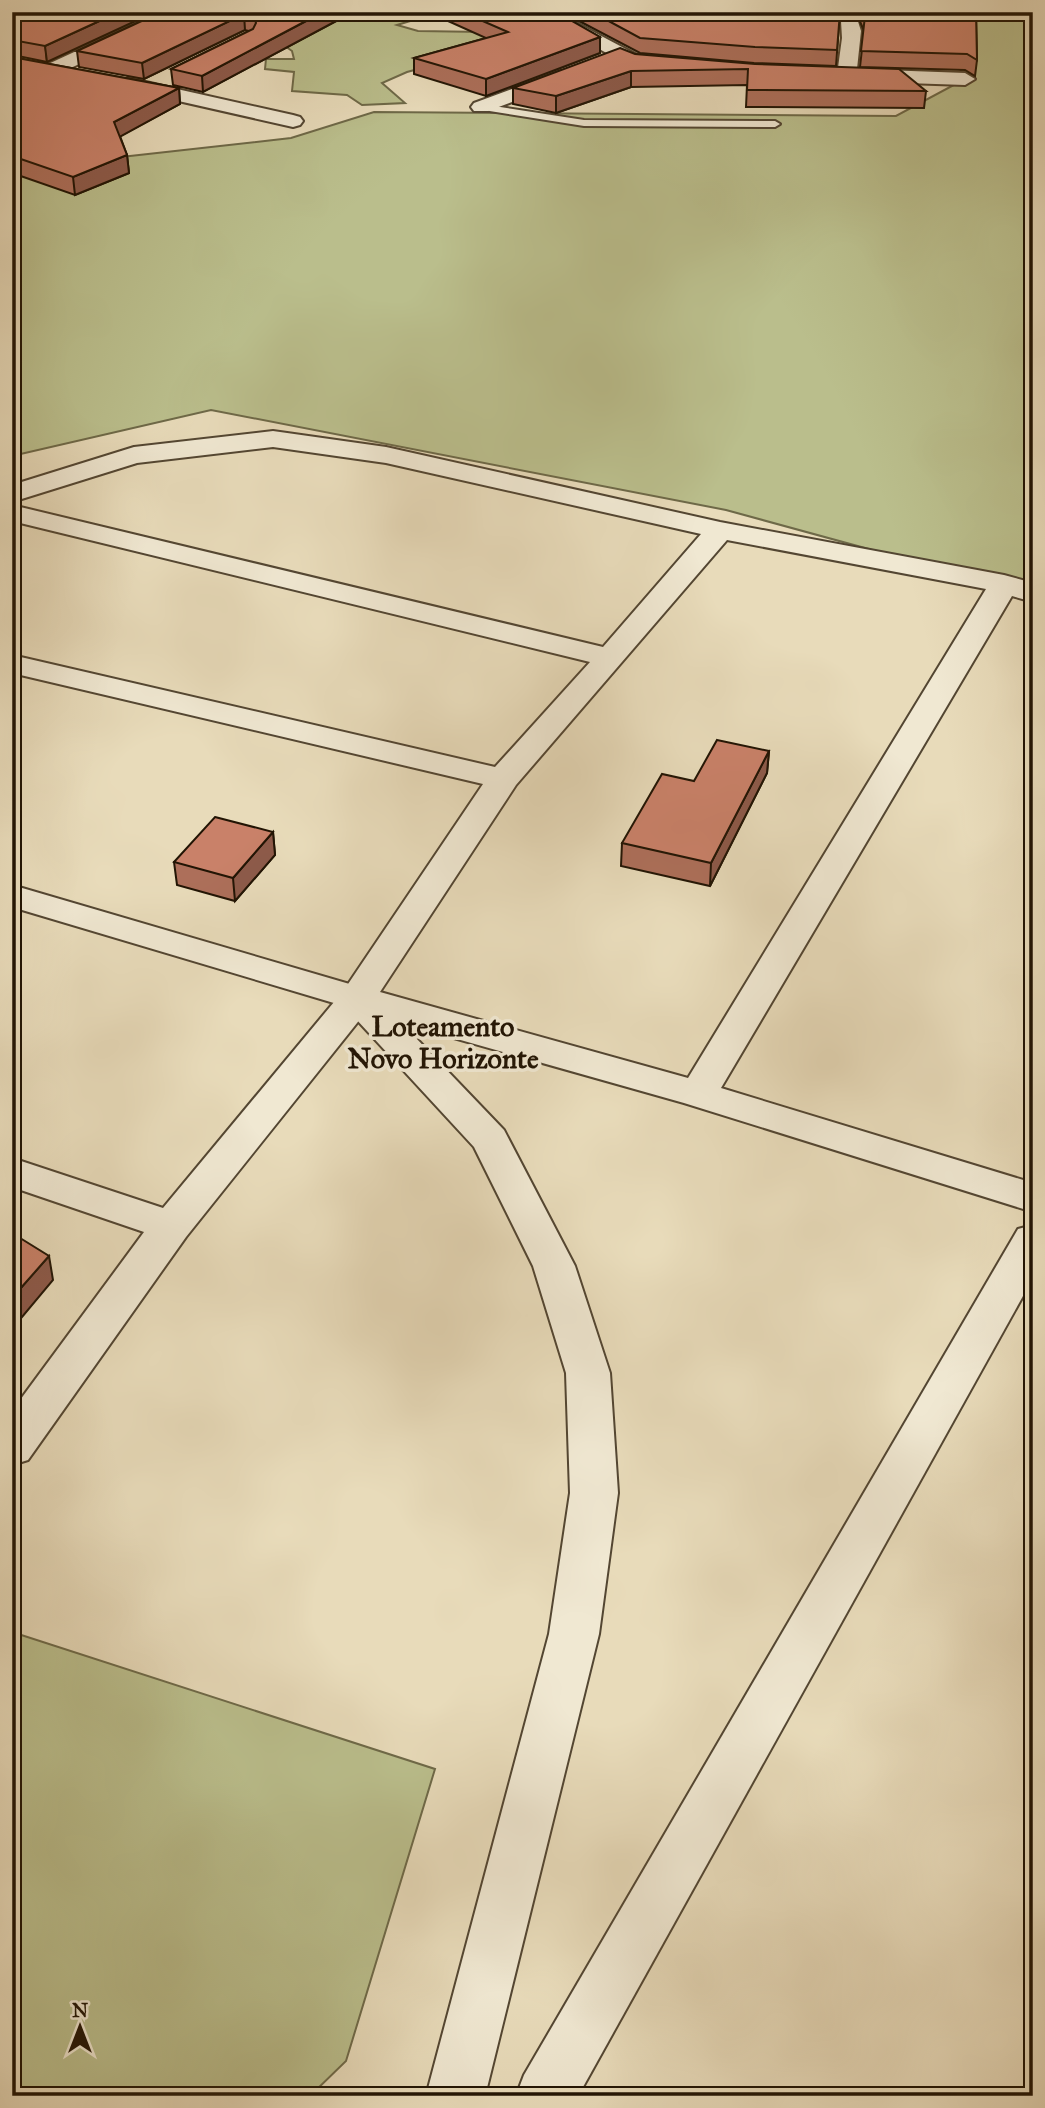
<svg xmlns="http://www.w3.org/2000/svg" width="1045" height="2108" font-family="'IM FELL Great Primer',serif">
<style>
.green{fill:#babe8c;stroke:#6e6948;stroke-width:2}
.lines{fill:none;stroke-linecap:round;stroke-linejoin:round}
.service-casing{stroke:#534632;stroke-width:4}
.minor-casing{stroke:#534632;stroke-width:4}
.tertiary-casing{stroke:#534632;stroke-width:4}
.service{fill:#f0e8d2;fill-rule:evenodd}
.minor{fill:#f0e8d2;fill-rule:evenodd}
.tertiary{fill:#f0e8d2;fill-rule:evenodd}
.wall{fill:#ad6f5a;stroke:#211404;stroke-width:2}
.shaded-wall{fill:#8d5a4a;stroke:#211404;stroke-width:2}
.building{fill:#c98169;stroke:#211404;stroke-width:2}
.labels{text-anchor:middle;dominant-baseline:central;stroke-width:7;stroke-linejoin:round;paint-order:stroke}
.district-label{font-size:28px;font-weight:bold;fill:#211404;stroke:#f0e8d2}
</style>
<rect width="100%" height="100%" fill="#e8dbba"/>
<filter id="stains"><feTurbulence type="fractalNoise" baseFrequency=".00286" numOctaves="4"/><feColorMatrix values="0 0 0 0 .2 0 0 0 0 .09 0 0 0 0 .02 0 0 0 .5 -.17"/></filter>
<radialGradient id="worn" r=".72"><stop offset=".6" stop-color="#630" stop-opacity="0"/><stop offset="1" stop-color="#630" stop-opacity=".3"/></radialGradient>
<!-- green -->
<g class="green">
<path d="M238 12H440L397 25 418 31 484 32 500 47 407 72 382 83 405 103 362 105 347 95 292 91 294 72 265 69 266 59H294L292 51Z"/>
<path d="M937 12H1033V594L726 510 211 410 12 456V162L103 159 291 138 374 112 896 116 965 79 934 16Z"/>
<path d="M12 1632 435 1769 346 2061 310 2096H12Z"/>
</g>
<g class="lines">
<!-- service casing -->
<g class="service-casing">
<path id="service" d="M481 104 584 120 775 121 780 124 775 127 584 126 477 109V105Z"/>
</g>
<!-- minor casing -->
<g class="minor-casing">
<g id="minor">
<path d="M161 12H185L182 16 60 73H46L43 69 46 65Z"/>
<path d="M533 12H556L639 56 664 58 673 64 664 70 628 65Z"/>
<path d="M693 12 756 16 855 12 861 31 857 69 965 73 975 79 965 85 847 81 837 75 842 38 841 21C791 26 745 29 696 16Z"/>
<path d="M561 71 568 73 571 77 568 81 488 111H474L471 107 474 103Z"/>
<path d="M128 78 293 115 300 117 303 121 300 125 293 127 121 88 118 84Z"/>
<path d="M273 431 386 447 720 522 1004 575 1033 583V602L1012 596 721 1088 1033 1183V1212L684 1103 365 1013 186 1237 28 1460 12 1465V1411L144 1232 12 1187V1158L163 1208 344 990 483 784 12 673V655L495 767 590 662 12 521V505L603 647 701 534 386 463 273 447 137 463 12 502V485L134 447ZM727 540 986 589 688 1078 380 992 516 785Z"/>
<path d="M1033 1225V1278L578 2096H516L524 2075 1018 1229Z"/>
</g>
</g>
<!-- tertiary casing -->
<g class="tertiary-casing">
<path id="tertiary" d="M12 885 370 990 504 1130 575 1266 610 1373 618 1493 599 1634 485 2096H426L549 1634 570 1493 566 1373 533 1266 474 1147 344 1006 12 907Z"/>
</g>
<!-- service -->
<use href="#service" class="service"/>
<!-- minor -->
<use href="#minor" class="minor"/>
<!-- tertiary -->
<use href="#tertiary" class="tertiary"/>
</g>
<!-- wall -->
<g class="wall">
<path d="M42 12 47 62 13 55 12 25Z"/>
<path d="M161 12H353L203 92 173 85 171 69 249 31 245 30 144 79 79 67 77 51Z"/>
<path d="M428 12H556L600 37V53L486 96 414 74V58L486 38Z"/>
<path d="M562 12H840L836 66 754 63 640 53Z"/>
<path d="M856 12H976L977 60 975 76 965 70 860 67 864 31Z"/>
<path d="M635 54 926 91 924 108 746 107 747 85 631 87 556 113 513 104V88Z"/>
<path d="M12 57 179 88 180 104 120 136 127 155 129 173 75 195 12 173Z"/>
<path d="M769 751 767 773 710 886 621 866 622 843 694 781Z"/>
<path d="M273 832 275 855 235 901 177 885 174 862Z"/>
</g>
<!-- shaded-wall -->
<g class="shaded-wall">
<path d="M12 12H37L12 24Z"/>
<path d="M119 12H155L47 62 45 46Z"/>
<path d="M323 12H353L203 92 202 76Z"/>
<path d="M244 14 245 30 144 79 142 63Z"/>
<path d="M600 37V53L486 96V79Z"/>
<path d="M631 71V87L556 113V96Z"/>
<path d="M179 88 180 104 116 139 114 122Z"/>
<path d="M127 155 129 173 75 195 73 177Z"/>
<path d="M769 751 767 773 710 886 711 863Z"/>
<path d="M273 832 275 855 235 901 233 878Z"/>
<path d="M49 1256 53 1280 12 1329V1298Z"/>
</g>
<!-- building -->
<g class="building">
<path d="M42 12H119L45 46 12 40V25Z"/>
<path d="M161 12H323L202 76 171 69 253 29 256 23 254 17 244 14 142 63 77 51Z"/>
<path d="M462 12H556L600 37 486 79 414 58 508 32Z"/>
<path d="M592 12H840L837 50 755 47 640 38Z"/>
<path d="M864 12H976L977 60 967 54 861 51 865 16Z"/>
<path d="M620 48 635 54 755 64 899 69 926 91 747 90 748 69 631 71 556 96 513 88Z"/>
<path d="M12 57 179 88 114 122 127 155 73 177 12 156Z"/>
<path d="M717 740 769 751 711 863 622 843 662 774 694 781Z"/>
<path d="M215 817 273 832 233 878 174 862Z"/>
<path d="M12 1233 49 1256 12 1298Z"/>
</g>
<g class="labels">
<!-- district labels -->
<g class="district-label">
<text x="443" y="1026">Loteamento<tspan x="443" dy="32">Novo Horizonte</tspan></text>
</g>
</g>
<!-- margin -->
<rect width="1045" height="2108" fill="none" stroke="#e8dbba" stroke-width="42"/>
<rect x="14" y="14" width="1017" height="2080" fill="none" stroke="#211404" stroke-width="3.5"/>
<rect x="21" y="21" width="1003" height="2066" fill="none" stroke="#211404" stroke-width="2"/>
<!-- north arrow -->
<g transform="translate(80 2027)" stroke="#f0e8d2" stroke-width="5" paint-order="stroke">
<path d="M0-5L12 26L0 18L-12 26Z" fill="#211404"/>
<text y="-10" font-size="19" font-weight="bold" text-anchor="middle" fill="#211404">N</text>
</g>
<rect width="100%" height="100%" filter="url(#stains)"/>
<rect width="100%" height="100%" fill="url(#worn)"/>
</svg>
